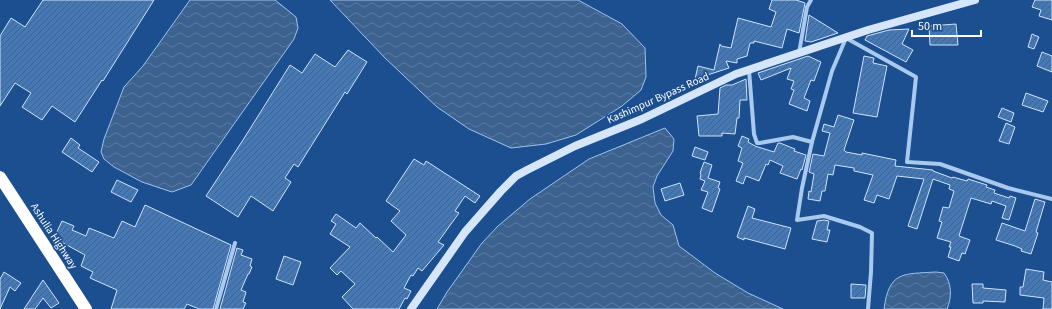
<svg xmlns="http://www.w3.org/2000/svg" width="1052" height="309" font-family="'Source Sans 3',sans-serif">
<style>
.water{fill:url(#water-waves);stroke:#9cc4f0}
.building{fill:url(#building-hatch);stroke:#cfe3fa}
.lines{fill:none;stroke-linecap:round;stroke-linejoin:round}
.street{stroke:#a9c9ee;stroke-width:4}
.secondary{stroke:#d6e6fa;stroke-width:8}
.highway{stroke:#fff;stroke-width:12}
.labels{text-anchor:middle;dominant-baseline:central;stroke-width:3.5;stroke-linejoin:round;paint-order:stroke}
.street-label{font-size:11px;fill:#fff;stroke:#1b4f8f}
</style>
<defs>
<pattern id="water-waves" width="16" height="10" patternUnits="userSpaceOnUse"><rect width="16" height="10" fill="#3c6290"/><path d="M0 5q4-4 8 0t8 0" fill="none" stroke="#597aa1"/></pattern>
<pattern id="building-hatch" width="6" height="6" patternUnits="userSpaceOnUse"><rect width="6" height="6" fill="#4478b7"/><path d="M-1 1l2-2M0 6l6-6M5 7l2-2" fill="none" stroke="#486282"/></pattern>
</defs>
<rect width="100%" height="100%" fill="#1b4f8f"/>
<!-- water -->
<g class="water">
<path d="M190 0H275L296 17 298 28 294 39 191 185 172 192 142 182 114 167 104 159 101 152 104 139 124 87 143 66Z"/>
<path d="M330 0H578L622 24 645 48 646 77 641 90 622 106 576 135 546 144 511 148 469 129 437 107 385 58Z"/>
<path d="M665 128 674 139 673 151 657 176 653 187 655 203 661 215 673 225 679 246 715 273 748 293 783 309H437L447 292 482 243 498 226 530 199 589 159Z"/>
<path d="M936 272 944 273C952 284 952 297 947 309H884C889 271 903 274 936 272Z"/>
</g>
<!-- building -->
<g class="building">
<path d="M43 0H154L103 81 102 80 75 122 52 106 42 120 22 107 31 93 15 83 0 106V36L11 18 25 27Z"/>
<path d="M772 0H796L805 3 799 33 787 29 782 48 754 41V43H750L747 56 737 59V63L726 61 729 68 695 79 698 66 714 70 720 44 721 46 731 48 738 18 771 27 776 12 769 9Z"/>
<path d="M1035 0H1052V20L1039 16 1041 10 1032 7Z"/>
<path d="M809 15 838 33 811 42 805 41Z"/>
<path d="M956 24 958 45H930L929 26Z"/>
<path d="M909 29 902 44 913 50 906 62 865 40 867 36 889 30Z"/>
<path d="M1032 34 1039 37 1034 49 1028 47Z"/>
<path d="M348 50 367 62 347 94 345 92 298 167 294 164 285 178 291 182 273 211 251 196 238 217 206 196 243 140 290 65 302 73 315 54 335 67Z"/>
<path d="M1042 52 1052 56V72L1037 66Z"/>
<path d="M808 56 821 62 814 81 811 80 804 98 810 101 807 111 789 104 794 90 791 89 794 81 787 79 791 68 761 80 758 73Z"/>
<path d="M864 56 874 58 873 63 887 66 877 117 853 113Z"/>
<path d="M746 79 747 100H740L739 118H737L735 134 722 133V136H699L697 116 718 114 720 88 726 85H732Z"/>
<path d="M1026 93 1048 101 1043 112 1022 105Z"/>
<path d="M1002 108 1014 113 1011 122 998 117Z"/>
<path d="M838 115 854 120 844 150 846 152 862 155V153L896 160 895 166 933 170V171L952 178 953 177 967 181 968 179 987 185 986 187 995 190 994 193 1009 198 1010 196 1016 198 1009 220 1002 218 1006 206 992 201 991 204 971 198 959 236 970 240 965 254 962 253 959 261 948 257 951 247H949L951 242 937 238 942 222 939 221 943 207 949 208 954 191 949 189 950 185 933 179 917 229 908 226 924 179 897 176 889 199 877 195 874 203 864 200 873 175 854 171V168L835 165 833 175 828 174 825 191H822L820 201 808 199 809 191 811 192 814 174 809 172 813 154 824 156 830 133 822 131 824 124 834 127Z"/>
<path d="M1006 123 1015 127 1009 144 999 141Z"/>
<path d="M742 136 749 139 748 142 755 146 774 152 778 143H780L795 149 794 151 806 155 802 170 801 169 797 179 780 173 783 166 770 160 768 165 766 164 759 181 746 176 743 184 736 181 743 163 738 161 742 148 738 146Z"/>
<path d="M71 138 80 145 78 148 99 162 92 172 62 152Z"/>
<path d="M695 147 708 152 705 160 692 156Z"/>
<path d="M414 159 424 165 426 161 480 196 475 203 465 196 455 211 459 213 438 242 444 245 422 271 418 268 413 276 411 275 404 288 411 291 407 299 405 298 399 309H353L342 297 355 284 341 271 337 275 330 268 350 247 330 234 336 224 331 221 336 214 356 228 360 223 376 238 377 237 393 252 406 235 391 221 400 211 386 201Z"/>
<path d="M704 162 712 165 708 178 720 182 718 188 720 189 712 212 702 208 708 192 701 190 705 181 700 179 701 174 700 173Z"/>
<path d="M117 180 138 190 131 202 111 192Z"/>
<path d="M680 183 684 195 665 201 661 189Z"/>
<path d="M1035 199 1045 202 1036 232 1038 233 1031 254 1021 251 1022 249 1015 246 996 240 1002 223 1025 231Z"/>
<path d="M145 205 231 245 213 309H199L187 304 184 309H111L117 290 90 278 93 272 81 266 85 255 54 238 62 221 74 226 72 230 86 236 89 228 114 238 122 221 135 227Z"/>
<path d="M748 206 755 209 752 218 791 228 785 249 744 238V240L737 237Z"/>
<path d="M824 220 829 221 827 230H830L827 242 812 239 817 221Z"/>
<path d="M237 248 243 250 241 255 252 259 250 266 252 267 249 274H248L241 290 246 292 243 302 246 303 243 309H220Z"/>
<path d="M284 256 301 262 293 285 276 279Z"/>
<path d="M1026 269 1044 272 1043 280 1052 282V309H1043L1044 298 1020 295V287H1023Z"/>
<path d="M4 272 21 283 15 291 10 287 0 309V279Z"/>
<path d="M43 280 59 303 51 308 43 298 35 309H24Z"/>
<path d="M851 284 866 285 865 298H851Z"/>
<path d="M972 284H983V288L1006 290 1005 302 983 301V303H973Z"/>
</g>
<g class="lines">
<!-- street -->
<g class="street">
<path d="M799 53 807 7 811 0"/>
<path d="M749 70 754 134 757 143H760L793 137 812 142"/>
<path d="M216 309 235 243"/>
<path d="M868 309 871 272 872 233 860 227 824 216 797 220 802 188 812 142 832 71 846 38 916 77 907 162 940 164 1008 188 1052 199"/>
</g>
<!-- secondary -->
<path class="secondary" d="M411 309 465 232 501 191 516 176 527 170 575 146 642 119 736 74 868 30 975 0"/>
<!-- highway -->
<path class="highway" d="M0 177 86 309"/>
</g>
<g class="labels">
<!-- street labels -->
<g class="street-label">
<text transform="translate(658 98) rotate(-24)">Kashimpur Bypass Road</text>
<text transform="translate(54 236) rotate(57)">Ashulia Highway</text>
</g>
</g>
<!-- scale -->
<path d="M912 30v6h69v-6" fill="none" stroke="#ffffff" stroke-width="2"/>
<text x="918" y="30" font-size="12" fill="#ffffff" stroke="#1b4f8f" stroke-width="3" paint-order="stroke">50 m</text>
</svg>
